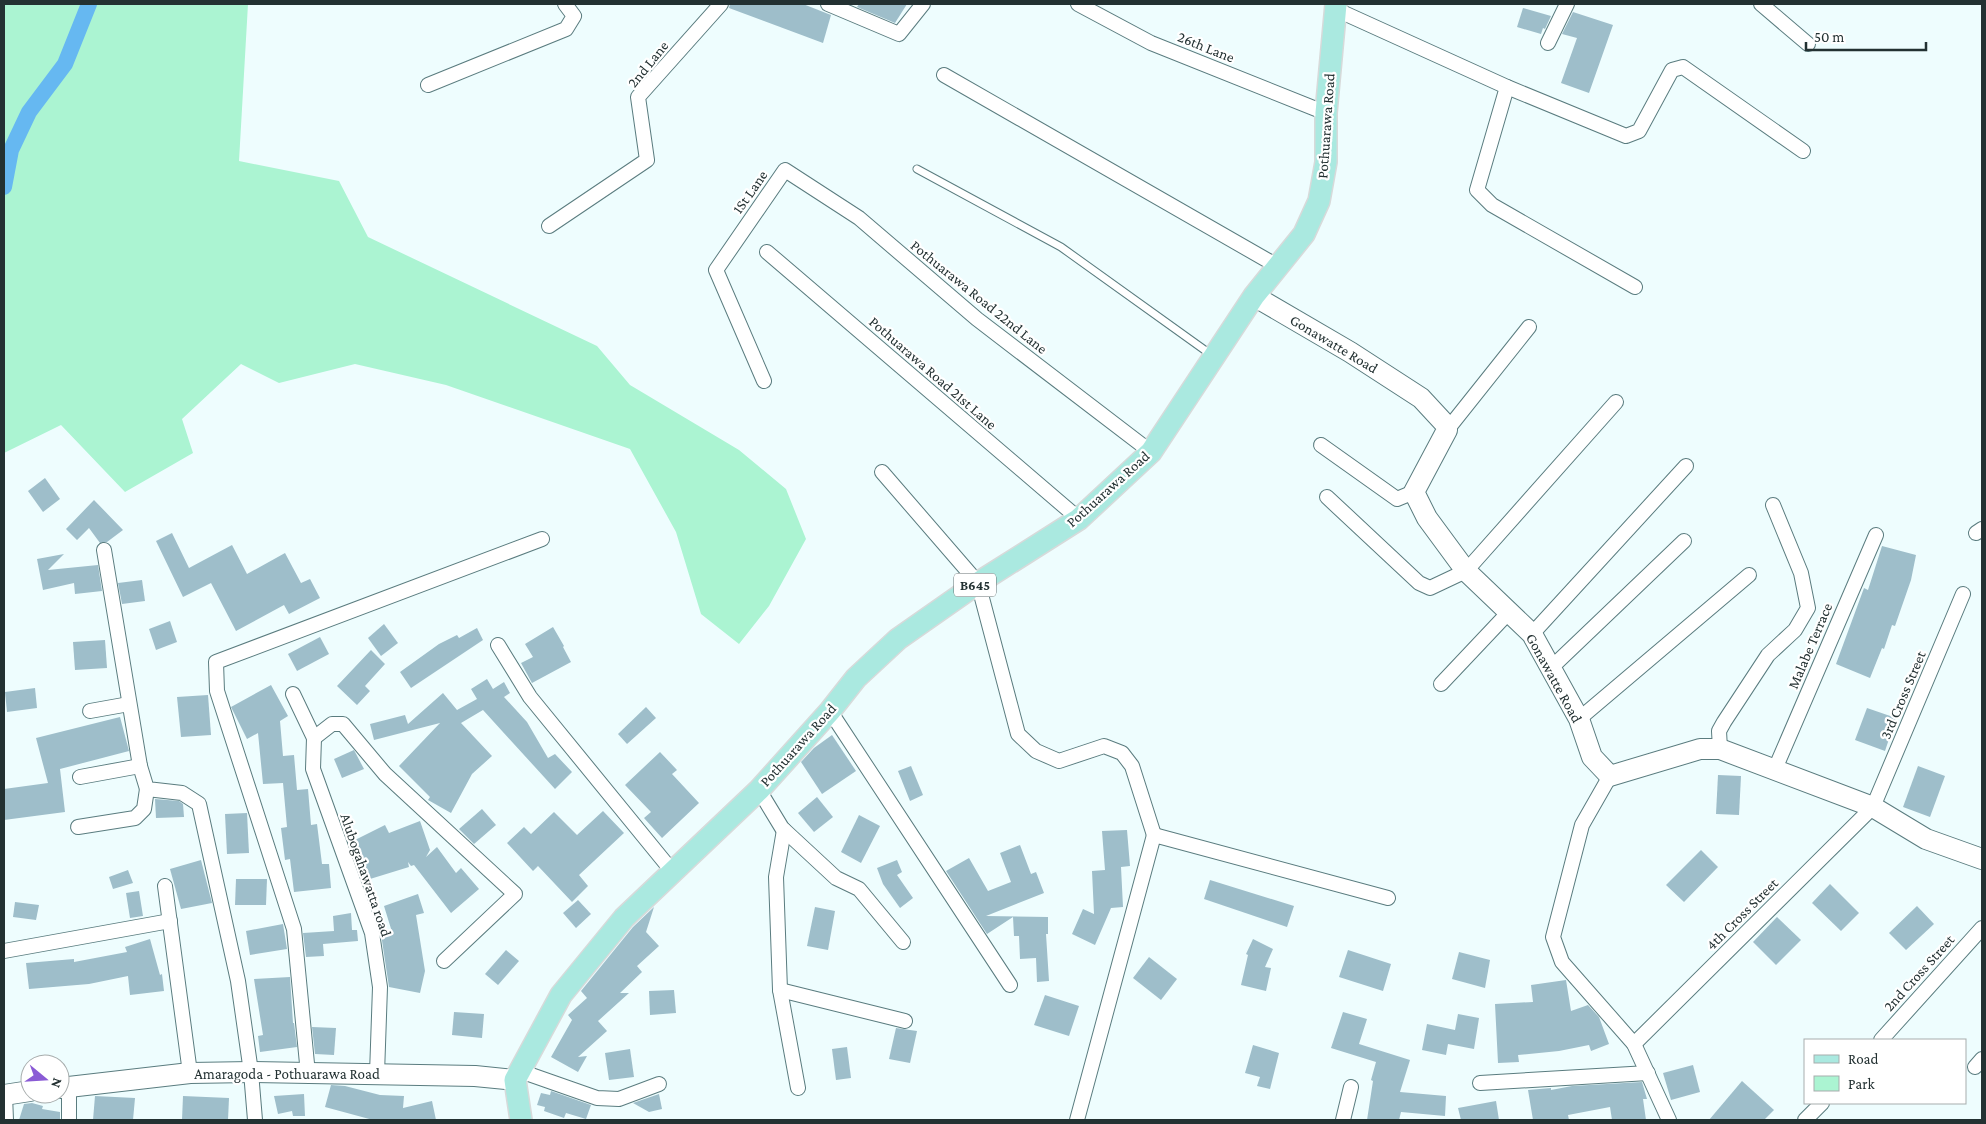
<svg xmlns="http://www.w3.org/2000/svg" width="1986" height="1124" font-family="'Crimson Pro',serif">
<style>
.green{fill:#abf4d2}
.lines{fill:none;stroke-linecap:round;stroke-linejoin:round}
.canal{stroke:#66b8f1;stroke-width:16}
.building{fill:#9ebeca}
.lane-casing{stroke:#5a7c7f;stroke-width:9}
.street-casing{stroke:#5a7c7f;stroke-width:16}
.secondary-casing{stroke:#5a7c7f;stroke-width:22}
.primary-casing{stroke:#d7dada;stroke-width:24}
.lane{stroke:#fff;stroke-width:7}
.street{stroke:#fff;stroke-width:14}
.secondary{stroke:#fff;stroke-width:20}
.primary{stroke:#aae9e0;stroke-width:21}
.labels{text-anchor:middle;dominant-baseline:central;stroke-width:4.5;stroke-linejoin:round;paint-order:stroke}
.shield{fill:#fff;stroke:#656f70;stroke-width:1}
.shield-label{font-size:14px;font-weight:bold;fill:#233132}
.street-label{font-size:15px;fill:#233132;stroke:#fff}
</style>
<rect width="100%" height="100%" fill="#eefdfe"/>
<!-- green -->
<path class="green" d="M4 4H248L239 161 339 181 368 237 597 346 630 385 739 450 786 489 806 539 769 606 739 644 701 614 676 532 630 449 446 385 355 364 279 383 241 364 182 419 193 453 125 492 61 425 4 453Z"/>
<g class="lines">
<!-- canal -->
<path class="canal" d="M4 187 11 150 29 112 65 64 89 4"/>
</g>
<!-- building -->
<g class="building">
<path d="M730 4H803L831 15 823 43 729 8Z"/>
<path d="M859 4H907L895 23 857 7Z"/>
<path d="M1523 8 1551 16 1545 29 1543 28 1541 34 1517 27Z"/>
<path d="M1573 12 1613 25 1589 93 1561 83 1577 38 1562 34Z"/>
<path d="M45 478 60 499 43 512 28 491Z"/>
<path d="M94 500 123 530 107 542 100 543 89 528 77 540 66 529Z"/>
<path d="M172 533 189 568 232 545 247 574 285 553 301 583 310 579 320 598 289 614 284 605 236 631 211 583 183 597 156 541Z"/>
<path d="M1882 546 1916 555 1911 580 1895 626 1892 625 1884 649 1882 648 1870 678 1836 664 1864 588 1868 590Z"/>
<path d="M64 554 48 570 98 565 102 591 75 594 74 583 43 590 37 559Z"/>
<path d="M142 580 145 601 122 604 118 583Z"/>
<path d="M170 621 177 642 156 650 149 629Z"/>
<path d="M384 624 398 643 381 656 368 638Z"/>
<path d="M553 627 564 646 563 647 571 662 532 683 521 663 533 657 525 644Z"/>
<path d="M477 628 483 640 411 688 400 672 439 644 457 635 459 638Z"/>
<path d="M320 637 329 654 297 671 288 654Z"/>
<path d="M105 640 107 668 75 670 73 642Z"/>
<path d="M371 650 385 664 365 686 370 691 357 705 337 686Z"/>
<path d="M487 679 493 689 504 682 510 693 504 697 527 722 548 758 555 754 572 772 555 789 483 710 461 723 492 756 472 774 451 813 428 800 430 797 399 766 440 723 374 740 370 724 405 715 408 724 443 693 457 710 477 699 471 689Z"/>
<path d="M271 685 288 716 280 721 283 756 294 755 297 790 308 789 311 825 317 824 322 864H329L331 888 294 892 290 859 285 860 281 828 287 827 283 783 263 784 258 733 247 739 231 707Z"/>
<path d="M35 688 37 708 7 712 5 692Z"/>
<path d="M208 695 211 735 181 737 177 697Z"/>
<path d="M646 707 656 718 627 744 618 734Z"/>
<path d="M1867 708 1896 718 1885 751 1855 740Z"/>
<path d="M120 717 129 751 60 769 65 812 4 820V789L48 783 36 738Z"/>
<path d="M832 735 856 771 822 794 801 762 814 748Z"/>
<path d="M354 750 364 769 342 778 334 759Z"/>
<path d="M660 752 677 770 672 774 699 803 662 838 644 818 651 812 625 785Z"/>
<path d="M911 766 923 795 910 801 898 771Z"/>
<path d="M1918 766 1945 776 1930 817 1903 807Z"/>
<path d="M1718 775 1741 776 1739 815 1716 814Z"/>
<path d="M817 797 833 817 814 832 798 813Z"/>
<path d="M155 799 179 801 183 804 184 817 156 818Z"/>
<path d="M482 809 496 825 474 844 459 829Z"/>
<path d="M603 811 624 833 579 875 588 886 572 902 538 866 533 871 507 843 524 827 531 834 554 812 577 835Z"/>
<path d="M247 813 249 853 227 854 225 814Z"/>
<path d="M859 815 880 826 861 863 841 852Z"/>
<path d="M420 821 430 850 426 857 437 847 456 873 461 868 479 889 451 913 414 865 411 866 408 862 409 867 370 879 365 865 353 841 385 825 389 833Z"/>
<path d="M1127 830 1130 866 1121 867 1123 907 1111 908 1095 945 1072 934 1083 909 1094 914 1092 871 1105 870 1102 831Z"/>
<path d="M1020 845 1031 874 1036 872 1044 893 986 916 1048 917V934H1046L1049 981 1037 982 1036 958 1020 959 1019 936H1014L1013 917 987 934 946 871 969 858 988 891 1011 882 1000 853Z"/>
<path d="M1701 850 1718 867 1684 902 1666 885Z"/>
<path d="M201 860 212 903 181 909 170 869Z"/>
<path d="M897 860 902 872 897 875 913 898 900 908 883 884 877 868Z"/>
<path d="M128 870 133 883 113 889 109 877Z"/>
<path d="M236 879H267L266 905H235Z"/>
<path d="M1210 880 1294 906 1287 927 1204 899Z"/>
<path d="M1830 884 1859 913 1841 931 1812 903Z"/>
<path d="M139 891 143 916 130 918 126 893Z"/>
<path d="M418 894 424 913 416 915 425 971 420 993 389 987 381 934 392 932 384 906Z"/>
<path d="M578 900 591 914 576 928 563 913Z"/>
<path d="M15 902 39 905 36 920 13 917Z"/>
<path d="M1917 906 1934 924 1906 950 1889 933Z"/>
<path d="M654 907 646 932 659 946 637 966 642 972 620 993H629L598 1021 607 1031 578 1057 587 1056 578 1072 551 1057 572 1020 568 1015 587 998 581 991 633 927Z"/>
<path d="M815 907 835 911 828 950 807 946Z"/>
<path d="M351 913 352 930H357L358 941 323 944 324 956 306 957 303 933 334 931 333 916Z"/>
<path d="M1777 917 1801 940 1776 965 1753 942Z"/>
<path d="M283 924 287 949 250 955 246 931Z"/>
<path d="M150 939 160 975 162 974 164 991 130 995 128 976 89 984 29 989 26 963 74 959V962L127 952 125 947Z"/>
<path d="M1253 939 1273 949 1265 967 1271 968 1266 991 1241 985 1248 955 1246 954Z"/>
<path d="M506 950 519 961 498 985 485 974Z"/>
<path d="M1348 950 1391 964 1383 991 1339 977Z"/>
<path d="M1459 952 1490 960 1485 988 1452 979Z"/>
<path d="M1149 957 1177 979 1161 1000 1133 978Z"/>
<path d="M290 977 293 1023H294L297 1047 260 1052 258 1036 263 1035 254 979Z"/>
<path d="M1566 980 1571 1011 1588 1005 1599 1017 1609 1044 1591 1051 1589 1045 1559 1051 1518 1055 1519 1062 1498 1063 1495 1004 1533 1002 1531 985Z"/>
<path d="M674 990 676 1013 650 1015 649 991Z"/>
<path d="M1045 995 1079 1006 1069 1036 1034 1025Z"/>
<path d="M454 1012 484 1014 482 1038 452 1035Z"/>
<path d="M1343 1012 1367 1019 1359 1044 1410 1060 1400 1092 1446 1096 1445 1116 1401 1112 1399 1120H1367L1373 1081 1371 1080 1376 1062 1331 1048Z"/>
<path d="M1458 1014 1479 1018 1474 1049 1448 1044 1446 1055 1422 1050 1427 1024 1455 1030Z"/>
<path d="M312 1027 336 1028 334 1055 315 1054Z"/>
<path d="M896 1028 917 1031 910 1063 889 1059Z"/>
<path d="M1253 1045 1279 1053 1270 1089 1257 1086 1260 1077 1245 1073Z"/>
<path d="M847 1047 851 1078 836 1080 832 1049Z"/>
<path d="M630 1049 634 1077 609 1080 605 1053Z"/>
<path d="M1693 1065 1700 1092 1671 1100 1663 1073Z"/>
<path d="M1742 1081 1774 1110 1764 1120H1709Z"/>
<path d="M1642 1082 1647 1099H1643L1646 1120H1612L1610 1107 1568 1115 1569 1120H1533L1528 1090 1551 1088V1090L1572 1086Z"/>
<path d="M331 1085 345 1086 380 1095 404 1096 403 1108 432 1101 436 1120H373L325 1107Z"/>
<path d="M551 1091 591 1105 586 1119 566 1113 564 1118 544 1111 545 1107 537 1105 541 1093 550 1095Z"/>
<path d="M304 1094 305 1116H293L292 1111 278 1114 274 1096Z"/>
<path d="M659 1094 662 1109 649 1112 633 1103Z"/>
<path d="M95 1096 135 1098 133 1120H93Z"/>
<path d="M183 1096 229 1098 228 1120H182Z"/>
<path d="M1496 1101 1499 1120H1461L1458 1108Z"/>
<path d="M32 1103 43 1106 42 1109 60 1112V1120H19L24 1104Z"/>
</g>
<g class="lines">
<!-- lane casing -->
<g class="lane-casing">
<path id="lane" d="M917 169 1061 247 1213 356"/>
</g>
<!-- street casing -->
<g class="street-casing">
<g id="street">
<path d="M828 4 899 34 923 4"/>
<path d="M1078 4 1151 43 1326 113"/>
<path d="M1761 4 1808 44"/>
<path d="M1335 9 1507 87 1626 136 1639 131 1672 70 1683 67 1803 151"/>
<path d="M1548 43 1567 4"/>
<path d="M944 75 1279 267"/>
<path d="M428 85 566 29 574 16 565 4"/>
<path d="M1507 87 1477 190 1492 205 1635 287"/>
<path d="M549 226 647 160 638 97 721 4"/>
<path d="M767 252 1079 519"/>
<path d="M764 381 716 270 785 170 859 218 977 319 1151 452"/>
<path d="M1447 430 1529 327"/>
<path d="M1321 445 1397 499 1414 492"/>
<path d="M882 472 978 583 1018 734 1036 751 1059 761 1104 746 1122 753 1132 766 1154 835"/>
<path d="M1327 497 1419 583 1430 588 1466 571 1616 402"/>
<path d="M1976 533 1982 529"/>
<path d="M104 550 140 766 147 789 182 793 199 804 238 981 251 1072 255 1120"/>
<path d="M1532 634 1686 466"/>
<path d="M498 645 530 697 672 871"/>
<path d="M1551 668 1684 541"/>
<path d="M1441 684 1509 612"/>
<path d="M293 694 314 738 313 769 372 933 380 987 377 1074"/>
<path d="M90 711 129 704"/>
<path d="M830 711 1010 985"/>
<path d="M1579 719 1749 575"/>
<path d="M314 738 332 724H343L385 774 515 894 444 961"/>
<path d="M1720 749 1719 731 1724 722 1768 655 1795 630 1808 608 1801 573 1773 505"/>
<path d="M1775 769 1876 535"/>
<path d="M1610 776 1582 825 1553 937 1562 962 1634 1044 1669 1120"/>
<path d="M80 777 140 766"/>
<path d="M759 790 782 828 836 878 859 889 903 942"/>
<path d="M78 827 135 818 144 809 147 789"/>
<path d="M784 830 776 877 780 990 798 1088"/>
<path d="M165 886 190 1073"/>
<path d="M4 951 170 921"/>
<path d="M780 990 905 1021"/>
<path d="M1881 1040 1982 928"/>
<path d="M1634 1044 1873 807 1963 594"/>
<path d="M1975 1067 1982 1059"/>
<path d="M520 1071 597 1098 619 1099 659 1084"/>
<path d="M308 1074 294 929 217 691 216 662 542 539"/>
<path d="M1480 1083 1648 1073"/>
<path d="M5 1095 6 1120"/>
<path d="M69 1120V1087"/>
<path d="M1077 1120 1154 835 1388 898"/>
<path d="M1343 1120 1351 1087"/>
<path d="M1805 1120 1822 1103"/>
</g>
</g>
<!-- secondary casing -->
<g class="secondary-casing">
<g id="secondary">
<path d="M1254 296 1350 352 1421 398 1446 425 1447 430 1414 492 1427 518 1466 571 1532 634 1579 719 1592 757 1610 776 1700 749H1720L1873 807 1926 839 1982 859"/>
<path d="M60 1088 190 1073 251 1072 475 1076 515 1080"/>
<path d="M4 1095 30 1091"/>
</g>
</g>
<!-- primary casing -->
<g class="primary-casing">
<path id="primary" d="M521 1120 515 1080 561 995 624 918 759 790 830 711 856 678 898 639 978 583 1079 519 1151 452 1254 296 1304 234 1319 201 1326 162V113L1336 4"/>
</g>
<!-- lane -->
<use href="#lane" class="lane"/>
<!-- street -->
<use href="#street" class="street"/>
<!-- secondary -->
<use href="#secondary" class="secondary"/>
<!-- primary -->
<use href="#primary" class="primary"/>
</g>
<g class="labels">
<!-- shield labels -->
<rect class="shield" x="954" y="573.5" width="42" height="23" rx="4"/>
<g class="shield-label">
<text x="975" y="585">B645</text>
</g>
<!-- street labels -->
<g class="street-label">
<text transform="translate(1206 47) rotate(22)">26th Lane</text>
<text transform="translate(648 64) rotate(-51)">2nd Lane</text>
<text transform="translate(1326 126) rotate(-86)">Pothuarawa Road</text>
<text transform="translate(750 192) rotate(-55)">1St Lane</text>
<text transform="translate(979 297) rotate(39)">Pothuarawa Road 22nd Lane</text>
<text transform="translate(1334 344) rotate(31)">Gonawatte Road</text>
<text transform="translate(933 373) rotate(41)">Pothuarawa Road 21st Lane</text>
<text transform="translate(1108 489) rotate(-42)">Pothuarawa Road</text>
<text transform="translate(1810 646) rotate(-67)">Malabe Terrace</text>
<text transform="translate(1554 678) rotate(61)">Gonawatte Road</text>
<text transform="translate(1903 695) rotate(-67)">3rd Cross Street</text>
<text transform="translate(798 745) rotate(-48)">Pothuarawa Road</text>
<text transform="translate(366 875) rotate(71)">Alubogahawatta road</text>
<text transform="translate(1742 914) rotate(-45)">4th Cross Street</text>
<text transform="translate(1919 973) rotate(-48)">2nd Cross Street</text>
<text x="287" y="1074">Amaragoda - Pothuarawa Road</text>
</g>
</g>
<!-- border -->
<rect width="1986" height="1124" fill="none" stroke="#233132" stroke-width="10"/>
<!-- legend -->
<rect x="1804" y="1039" width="162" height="65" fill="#ffffff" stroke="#a7adad"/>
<rect x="1814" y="1055" width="25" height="8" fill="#aae9e0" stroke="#a7adad"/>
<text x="1848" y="1064" font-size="15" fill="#233132">Road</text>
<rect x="1814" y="1076" width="25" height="15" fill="#abf4d2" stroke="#a7adad"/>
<text x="1848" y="1089" font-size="15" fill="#233132">Park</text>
<!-- north arrow -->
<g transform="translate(45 1079) rotate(108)"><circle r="24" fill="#ffffff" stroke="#a7adad"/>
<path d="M0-4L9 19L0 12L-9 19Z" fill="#8a5bd5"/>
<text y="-8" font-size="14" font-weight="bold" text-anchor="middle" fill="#233132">N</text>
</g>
<!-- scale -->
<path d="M1806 42v8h120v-8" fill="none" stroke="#233132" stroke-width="2.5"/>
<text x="1814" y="42" font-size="15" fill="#233132" stroke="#ffffff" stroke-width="4" paint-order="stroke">50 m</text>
</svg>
